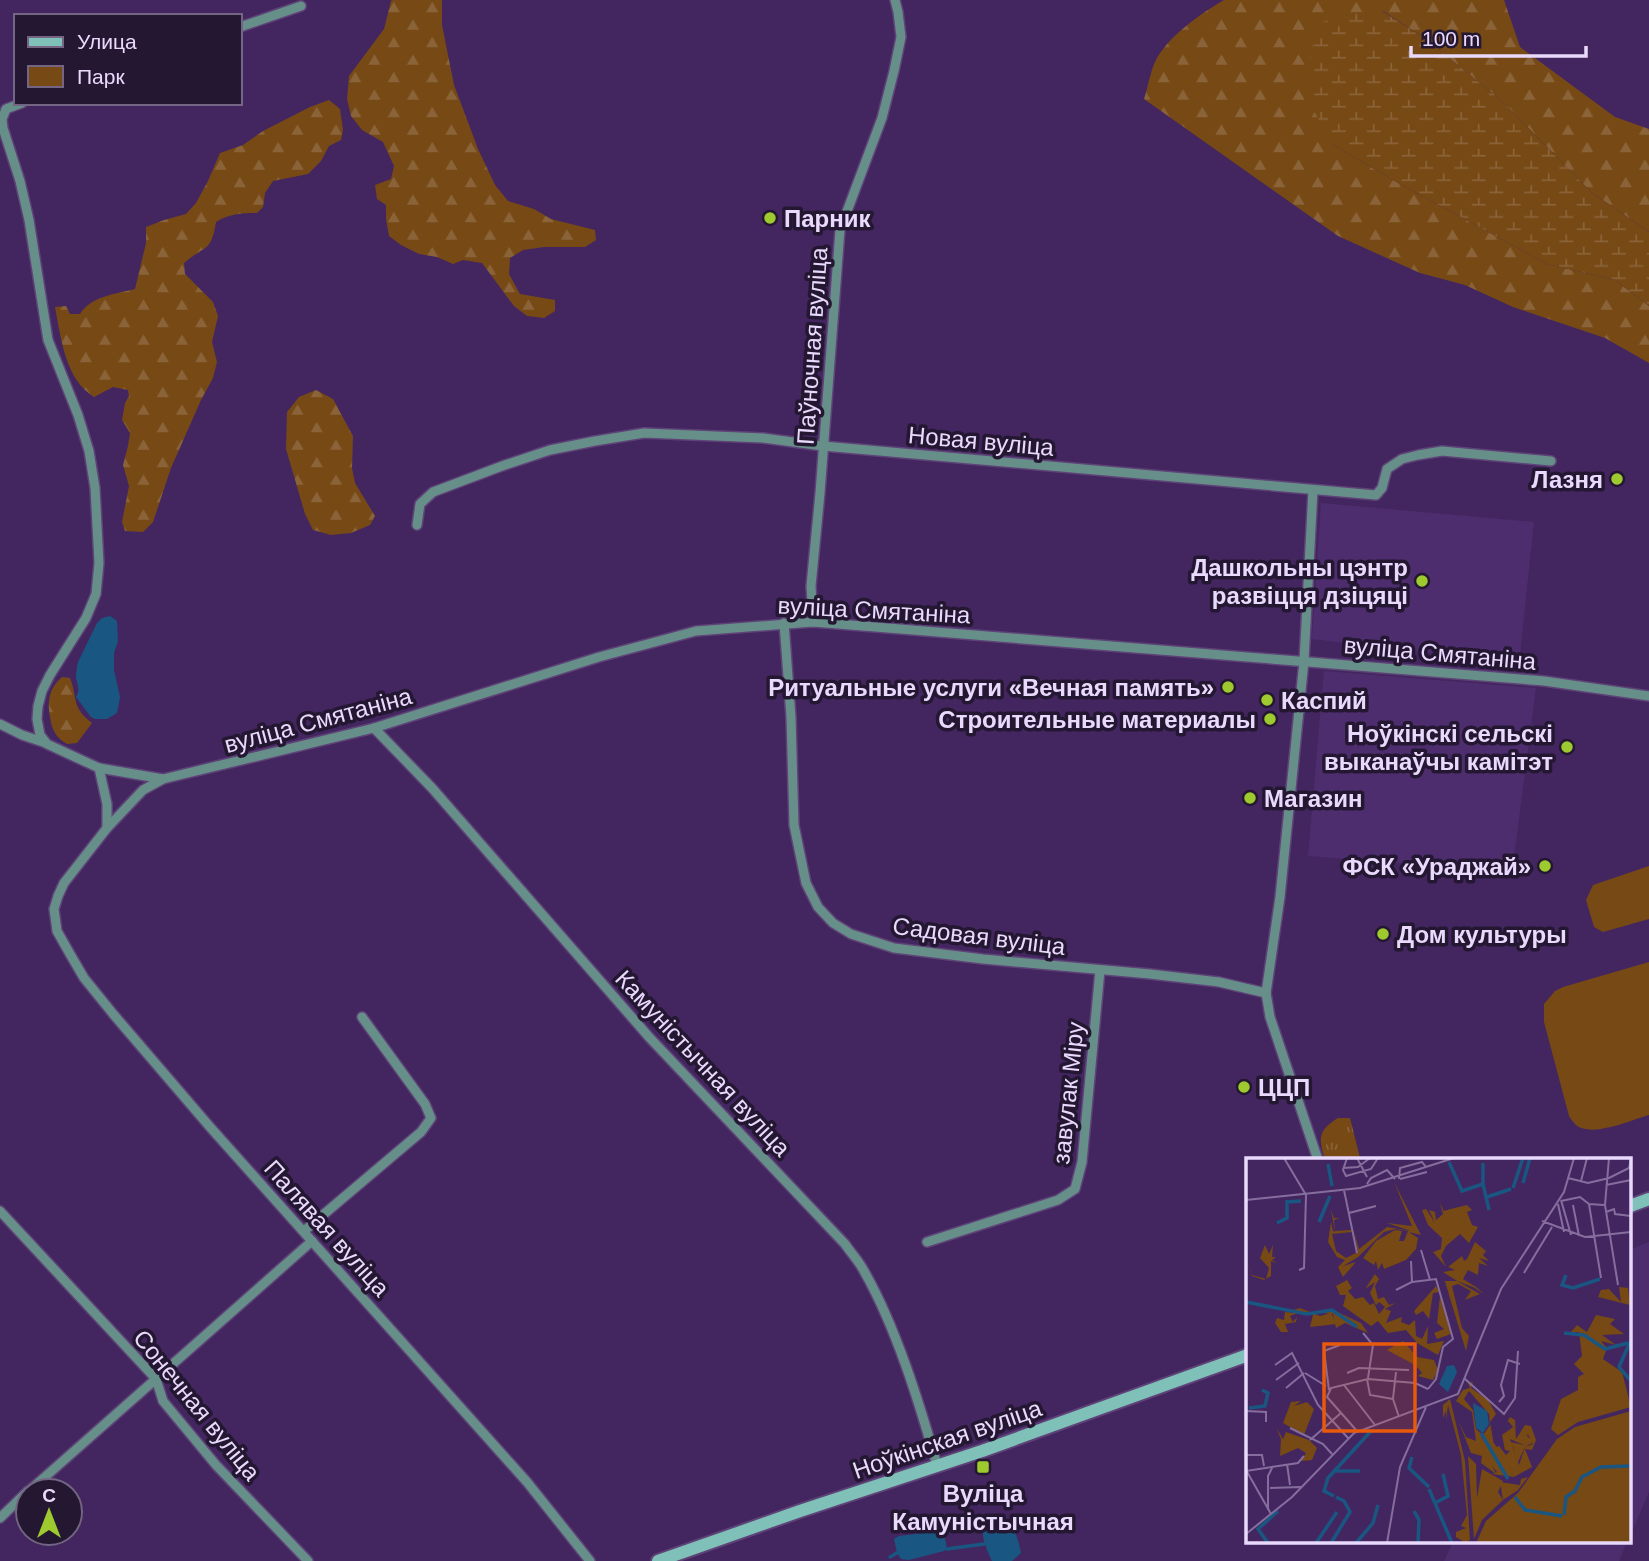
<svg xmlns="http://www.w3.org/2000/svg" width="1649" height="1561" font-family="Helvetica,sans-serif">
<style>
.built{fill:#4e2d6e}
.grass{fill:url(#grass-tufts)}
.forest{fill:url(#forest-firs)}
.wetland{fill:url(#wetland-marsh)}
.park{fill:#764915}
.water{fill:#1a5682}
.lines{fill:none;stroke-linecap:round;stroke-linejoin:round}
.stream{stroke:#1a5682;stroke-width:3.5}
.minor-casing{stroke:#5e4378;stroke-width:12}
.secondary-casing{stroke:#5e4378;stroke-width:16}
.minor{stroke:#678f89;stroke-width:9}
.secondary{stroke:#7fc1b8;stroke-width:12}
.poi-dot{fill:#9eca2f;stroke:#241731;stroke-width:2.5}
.labels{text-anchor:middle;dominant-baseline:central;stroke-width:7;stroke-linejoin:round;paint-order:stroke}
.poi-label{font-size:24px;font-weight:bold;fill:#e9dafd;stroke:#241731;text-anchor:end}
.street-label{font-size:24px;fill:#e9dafd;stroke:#241731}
.inset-river{fill:none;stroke:#1a5682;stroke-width:3.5}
.inset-road{fill:none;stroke:#856e9e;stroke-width:2}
.view{fill:#e8590c;fill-opacity:0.15;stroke:#e8590c;stroke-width:3.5}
.inset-edge{fill:none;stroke:#e9dafd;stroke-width:3.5}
</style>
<defs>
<pattern id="grass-tufts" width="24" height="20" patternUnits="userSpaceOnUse" patternTransform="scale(1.75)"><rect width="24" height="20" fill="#764915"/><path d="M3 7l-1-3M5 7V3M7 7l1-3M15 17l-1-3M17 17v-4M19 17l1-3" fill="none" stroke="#8a6338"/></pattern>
<pattern id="forest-firs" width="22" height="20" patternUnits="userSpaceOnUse" patternTransform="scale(1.75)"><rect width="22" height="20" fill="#764915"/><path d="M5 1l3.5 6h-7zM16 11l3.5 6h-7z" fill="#8a6338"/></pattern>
<pattern id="wetland-marsh" width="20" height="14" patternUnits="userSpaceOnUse" patternTransform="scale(1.75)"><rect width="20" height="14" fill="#764915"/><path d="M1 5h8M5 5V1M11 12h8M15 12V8" fill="none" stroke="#8a6338"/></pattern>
</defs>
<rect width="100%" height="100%" fill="#43265f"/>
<!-- built -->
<g class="built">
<path d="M1321 503 1534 522 1519 663 1312 639Z"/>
<path d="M1324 671 1536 688 1512 872 1308 856Z"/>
<path d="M1649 1242V1492L1630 1536V1250Z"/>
<path d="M1453 1542H1627L1619 1561H1444Z"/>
</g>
<!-- grass -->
<path class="grass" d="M1338 1118H1350L1360 1158 1359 1160H1325C1319 1138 1317 1131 1338 1118Z"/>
<!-- forest -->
<g class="forest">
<path d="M393 0H442V25L454 85 478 149 495 185 508 201 534 209 551 219 595 230 596 240 585 247H544L523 250 510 258 509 274 520 294 555 300V311L544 318 527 316 514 306 482 263 463 260 453 264 437 257 419 254 401 245 389 236 386 219V205L377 199 375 185 391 179 394 166 383 142 362 130 351 116 347 99 349 76 384 29 391 1Z"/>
<path d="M1224 0H1504L1520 47 1615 117 1649 129V232L1591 192 1503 102 1426 39 1383 11 1332 144 1391 179 1547 264 1615 280 1649 306V363L1605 338 1513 307 1465 285 1420 273 1338 236 1144 99C1148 87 1150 73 1155 62 1167 37 1200 14 1224 0Z"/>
<path d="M329 100 340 109 343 130 341 140 329 146 321 161 308 174 273 181 265 193 263 207 257 213C241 213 229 214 216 222 211 253 205 245 184 263L185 274 213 302 218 316 212 342 217 362 213 378 201 400 171 468 153 522 143 532 125 531 122 522 129 486 123 465 128 446 130 433 122 420 125 403 129 396 128 390 113 387 94 397C65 379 61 338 55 307L66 306 70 314H80C91 296 116 294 135 289L146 243V227L164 220 186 214 196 203 208 181 220 153 243 145 263 131 310 107Z"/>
<path d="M316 390 333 399 353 436 352 468 355 483 375 516 370 525 351 533 331 535 313 530 305 514 286 449 287 412 299 397Z"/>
<path d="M62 677 70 678C78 699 71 707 92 723L77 743 67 744C62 741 58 738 55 733 52 728 51 723 50 717 47 701 49 688 62 677Z"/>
</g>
<!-- wetland -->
<path class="wetland" d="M1382 11 1426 39 1503 102 1591 192 1649 232V306L1615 280 1547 264 1391 179 1332 144 1314 111 1310 54 1322 22 1353 13Z"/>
<!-- park -->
<g class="park">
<path d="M1649 866V919L1603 932 1594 927 1586 900 1593 885Z"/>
<path d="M1649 962V1115C1631 1120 1592 1138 1576 1125 1576 1125 1569 1117 1569 1116L1544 1022V1004L1555 991 1563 987Z"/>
</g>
<!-- water -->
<g class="water">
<path d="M110 616 117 621 118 641 114 653V670L120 697 117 713 107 719H95L91 717 76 697C81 689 77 686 76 677 76 672 77 667 78 662L97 623 102 618Z"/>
<path d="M991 1514H1002C1014 1524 1018 1539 1021 1553L1012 1561H992C985 1546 981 1536 983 1520Z"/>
<path d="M940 1531C945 1536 946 1542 947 1549L944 1551 909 1560 901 1559 897 1553 894 1539 899 1536Z"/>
</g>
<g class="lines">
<!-- stream -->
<g class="stream">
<path d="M947 1549 984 1544"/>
<path d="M890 1557 897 1553"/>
</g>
<!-- minor casing -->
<g class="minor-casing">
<g id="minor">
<path d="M240 27 301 6"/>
<path d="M22 103 6 109 2 119 3 128 20 181 29 220 48 340 78 415 89 451 95 488 99 563 96 594 86 618 50 675 42 691 38 706 37 719 40 735 47 744 99 768 107 804V828"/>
<path d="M1313 490 1304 661 1280 897 1266 993 1270 1017 1318 1160"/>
<path d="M417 525 420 504 433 492 502 466 550 450 595 441 644 433 763 438 823 446 1376 495 1382 488 1387 469 1402 459 1418 455 1442 451 1551 461"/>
<path d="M813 622 811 586 820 493 840 230 882 118 894 71 901 37 898 12 895 0"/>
<path d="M784 623 791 717 794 825 806 883 818 907 833 923 851 934 894 948 983 959 1150 974 1219 982 1266 993"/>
<path d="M0 724 22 735 46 743"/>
<path d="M374 728 432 788 649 1037 845 1244C851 1253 859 1261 864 1271 896 1327 919 1402 937 1465"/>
<path d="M99 768 163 779"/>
<path d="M0 1211 156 1379 163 1401 216 1465 308 1561"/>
<path d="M304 1231 421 1132 431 1118 425 1104 362 1017"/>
<path d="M927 1242 1058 1200 1075 1189 1082 1162 1100 970"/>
<path d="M29 1491 312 1241"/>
<path d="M0 1518 28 1491"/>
<path d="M590 1561 527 1482 210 1127 114 1015 84 978 70 954 57 931 54 909 58 896 64 883 107 828 143 790 163 779 374 728 599 657 696 631 813 622 1544 681 1649 696"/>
</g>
</g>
<!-- secondary casing -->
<g class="secondary-casing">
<g id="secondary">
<path d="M1630 1206 1649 1199"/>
<path d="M658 1561 800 1511 982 1451 1248 1355"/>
</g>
</g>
<!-- minor -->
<use href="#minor" class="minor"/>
<!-- secondary -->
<use href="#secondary" class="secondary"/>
</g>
<!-- markers -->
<g class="poi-dot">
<circle cx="770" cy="218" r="7"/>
<circle cx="1617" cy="479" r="7"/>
<circle cx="1422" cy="581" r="7"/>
<circle cx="1228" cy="687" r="7"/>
<circle cx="1267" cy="700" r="7"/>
<circle cx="1270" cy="719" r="7"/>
<circle cx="1567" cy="747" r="7"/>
<circle cx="1250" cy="798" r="7"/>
<circle cx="1545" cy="866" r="7"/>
<circle cx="1383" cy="934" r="7"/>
<circle cx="1244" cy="1087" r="7"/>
<rect x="976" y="1460" width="14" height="14" rx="3.5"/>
</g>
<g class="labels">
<!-- poi labels -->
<g class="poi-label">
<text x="784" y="218" text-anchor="start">Парник</text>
<text x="1603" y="479">Лазня</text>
<text x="1408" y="567">Дашкольны цэнтр<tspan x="1408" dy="28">развіцця дзіцяці</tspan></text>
<text x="1214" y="687">Ритуальные услуги «Вечная память»</text>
<text x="1281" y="700" text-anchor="start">Каспий</text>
<text x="1256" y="719">Строительные материалы</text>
<text x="1553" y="733">Ноўкінскі сельскі<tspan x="1553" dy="28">выканаўчы камітэт</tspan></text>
<text x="1264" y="798" text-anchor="start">Магазин</text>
<text x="1531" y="866">ФСК «Ураджай»</text>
<text x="1397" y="934" text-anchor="start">Дом культуры</text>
<text x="1258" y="1087" text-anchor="start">ЦЦП</text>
<text x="983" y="1493" text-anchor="middle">Вуліца<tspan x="983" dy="28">Камуністычная</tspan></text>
</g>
<!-- street labels -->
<g class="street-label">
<text transform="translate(812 346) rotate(-86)">Паўночная вуліца</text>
<text transform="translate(981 441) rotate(5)">Новая вуліца</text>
<text transform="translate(874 610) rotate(3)">вуліца Смятаніна</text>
<text transform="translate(1440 653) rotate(5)">вуліца Смятаніна</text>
<text transform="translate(318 720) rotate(-15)">вуліца Смятаніна</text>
<text transform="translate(979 936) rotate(7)">Садовая вуліца</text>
<text transform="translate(703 1063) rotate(47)">Камуністычная вуліца</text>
<text transform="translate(1068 1093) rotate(-84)">завулак Міру</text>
<text transform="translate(327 1228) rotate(48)">Палявая вуліца</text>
<text transform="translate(197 1405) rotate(51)">Сонечная вуліца</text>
<text transform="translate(947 1439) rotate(-19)">Ноўкінская вуліца</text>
</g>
</g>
<!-- overview -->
<g transform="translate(1246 1158)">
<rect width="385" height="385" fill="#43265f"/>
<path d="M19 87 23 96 27 87 26 99H30L26 102 31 105 25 103V118L18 122 6 118 0 98 6 117 20 121 23 110 14 100ZM129 116 133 121 129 128 132 141 138 139 143 147 150 145 139 151 145 153 140 165 156 159 155 164 163 167 169 162 170 178 176 181 182 168 181 186 198 183 192 197 171 185 160 172 142 175 132 163 125 168 97 148 100 137H94L90 128 101 122 106 130 102 133 109 141 117 139 124 147 128 145 133 156 139 149 133 144 130 147 124 135 129 124 119 131ZM373 129 382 130 384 147 352 139 355 132 363 131 375 144ZM54 150 74 158 85 155 91 166 64 169 67 157 52 155 44 158 47 164 51 159 50 164 39 166 42 174H35L29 165 31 160 38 162 39 154 50 155 47 152ZM55 243 48 248 61 244 68 251 58 277 37 265 45 244Z" fill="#764915"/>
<path d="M148 24 175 77 163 74 172 80 170 91 160 102 138 111 136 105 132 112 130 103 128 107 117 100 130 83 149 72 156 73 153 83H158L162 73 150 71 138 74 112 99 97 108 110 104 97 119 92 109 99 102 91 99 82 84 85 64 87 73 89 74 85 52 88 60H93L88 62 89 73 105 72 106 74 86 76 90 93 100 100 112 94 108 73 113 91 141 69 165 73 141 65 166 68ZM194 45 197 51V53L221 47 226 52 221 54 226 67 232 69 223 85 214 76 200 88 195 98 200 109 187 94 195 91 196 80 182 67 176 52 180 51 189 65 183 52 189 54 190 62 197 56ZM229 84 240 93 237 97 243 103 233 100 242 108 233 105 232 117 222 112 217 121 230 129 238 136 227 129 211 123 234 136 219 142 225 133 212 126 206 128 216 170 223 178 220 193 197 117 199 123H211L197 114 209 112 202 109 216 98 218 103 221 101ZM350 157 369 161 364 166 378 176 356 177 370 187 355 183 361 190 357 201 376 214 385 249 332 264 312 277 305 271 315 241 332 232V219L338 216 328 206 336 198 333 174H325L331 167 341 174ZM157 183 171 199 188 202 192 212 187 222 172 218 176 215 169 207 141 192ZM227 224 225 230 242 242 250 256 244 264 248 287 238 278 235 281 250 316 235 305 236 298 225 295 212 262 220 279 230 283 226 254 210 243 217 232 224 230 222 225ZM223 233 243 256 244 267 237 277 230 271 227 252 218 241ZM204 241 219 303 224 382 220 385 210 379V374L220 370 215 368 221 357 215 297 202 247 200 262V253L197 260V247ZM385 253V385H230L240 363 272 335 311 281 329 269ZM264 259 269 262 270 281 279 267 285 268 290 282 286 292 279 291 286 309 268 319 248 290 253 288 260 297 264 293 259 292 256 277 267 269 262 263 259 268ZM279 271 287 286 279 289 273 307 264 281 278 287ZM30 269 37 281 40 274 63 282 71 290 66 302 55 303 60 295 52 290 34 298 35 281ZM222 298 230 306 231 340 236 311 257 323 252 334 257 342 236 362 228 381Z" fill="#764915" fill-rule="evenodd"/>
<path d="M190 128 193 134 187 135 183 161 177 153 170 157 168 153ZM194 138 205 176 191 181 188 175 198 171 191 165ZM85 151 115 165 122 175 99 165 90 170 87 156 77 155ZM154 187 185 208 186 215H179L151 194ZM284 270 281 278 288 284 279 289 271 306 267 288H260V283L278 287V271ZM242 277 261 303 268 319 246 316 251 314 238 297 235 281ZM282 319 272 332 257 342 254 324 274 327 275 321Z" fill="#764915"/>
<path d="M201 208 208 207 211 214 202 234 193 226ZM227 245 241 253 243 266 237 275 230 270Z" fill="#1a5682"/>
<path class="inset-river" d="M203 4 216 33 237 26V5M82 6 86 28M277 25 284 0M237 26 243 52M267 30 277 0M241 39 265 31M73 64 84 38M31 65 41 60V44L55 43M320 117 316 127 327 130 354 121M0 144 61 156 86 152 111 169M318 175 338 177 359 191 382 185M385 182 373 209 385 223M3 250 19 248 22 235 16 232M235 275 262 321M166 299 163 310 183 329M87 313H114M183 331 206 385M88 338 78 333 82 320 125 273M269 339 279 352 316 358M189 345 202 338 197 316M168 353 173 362 172 385M318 357 320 339 329 333 336 319 355 309 385 308M22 385 12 371 32 353M70 385 91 354M85 385 104 354 98 343 90 339M110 385 127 365 132 347"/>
<path class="inset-road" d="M38 0 60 37 58 110 53 112M101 0 97 12 100 18 125 11 132 0M111 0 121 19M363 0 359 47 372 127M97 10 112 9 124 0M322 20 342 25 363 20 383 10 385 2M153 21 154 10 176 4 180 9M154 21 181 14M335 23 341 0M121 26 125 20 141 12 149 21M360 27 385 22M98 32 111 95M0 42 114 30 208 0M315 42 325 77M315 43 334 39 343 46 358 47M312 46 318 74M343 46 355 120M327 47 333 78M360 54 368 51 369 56 385 58M103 55 130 48M296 63 339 79 385 74M175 92 184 122M278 115 306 69M166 124 190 121 207 181 197 189 190 221 182 231M150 132 166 124 165 103M117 175 127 187 122 220M29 207 46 195 72 247 102 280M150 214 147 241 153 259M59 215 80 228M101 215 113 210 163 212M218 220 258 256 269 240 272 193M121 221 124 237 147 241M30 222 53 205M98 227 129 267M40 230 58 215M83 232 78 193 94 187M253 244 258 238 255 227 262 202 274 206M0 253 20 254V264M44 270 77 286 86 296M111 273 81 239 85 230 122 221 169 225 182 231M64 282 95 255M0 297H16L18 308M41 306 44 327M0 312 25 356M0 313 52 305 58 298M24 330 55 329M22 352V318L27 308M0 376 46 339 108 275 212 236 255 131 318 34 328 0M141 385 154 309 180 249"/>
<path class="view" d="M78 186H169V273H78Z"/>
<rect width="385" height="385" class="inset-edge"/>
</g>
<!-- legend -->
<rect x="14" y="14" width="228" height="91" fill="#241731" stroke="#736583" stroke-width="2"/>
<rect x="28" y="37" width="35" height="10" fill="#7fc1b8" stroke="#736583" stroke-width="2"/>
<text x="77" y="49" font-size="21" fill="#e9dafd">Улица</text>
<rect x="28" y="66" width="35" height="21" fill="#764915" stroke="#736583" stroke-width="2"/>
<text x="77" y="84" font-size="21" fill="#e9dafd">Парк</text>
<!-- north arrow -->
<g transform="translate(49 1512)"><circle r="33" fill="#241731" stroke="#736583" stroke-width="2"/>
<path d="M0-5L12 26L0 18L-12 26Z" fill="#9eca2f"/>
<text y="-10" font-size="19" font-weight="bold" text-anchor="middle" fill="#e9dafd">С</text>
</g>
<!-- scale -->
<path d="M1411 46v10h175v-10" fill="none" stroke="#e9dafd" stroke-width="3.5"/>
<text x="1422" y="46" font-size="21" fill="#e9dafd" stroke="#241731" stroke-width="5" paint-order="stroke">100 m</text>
</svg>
